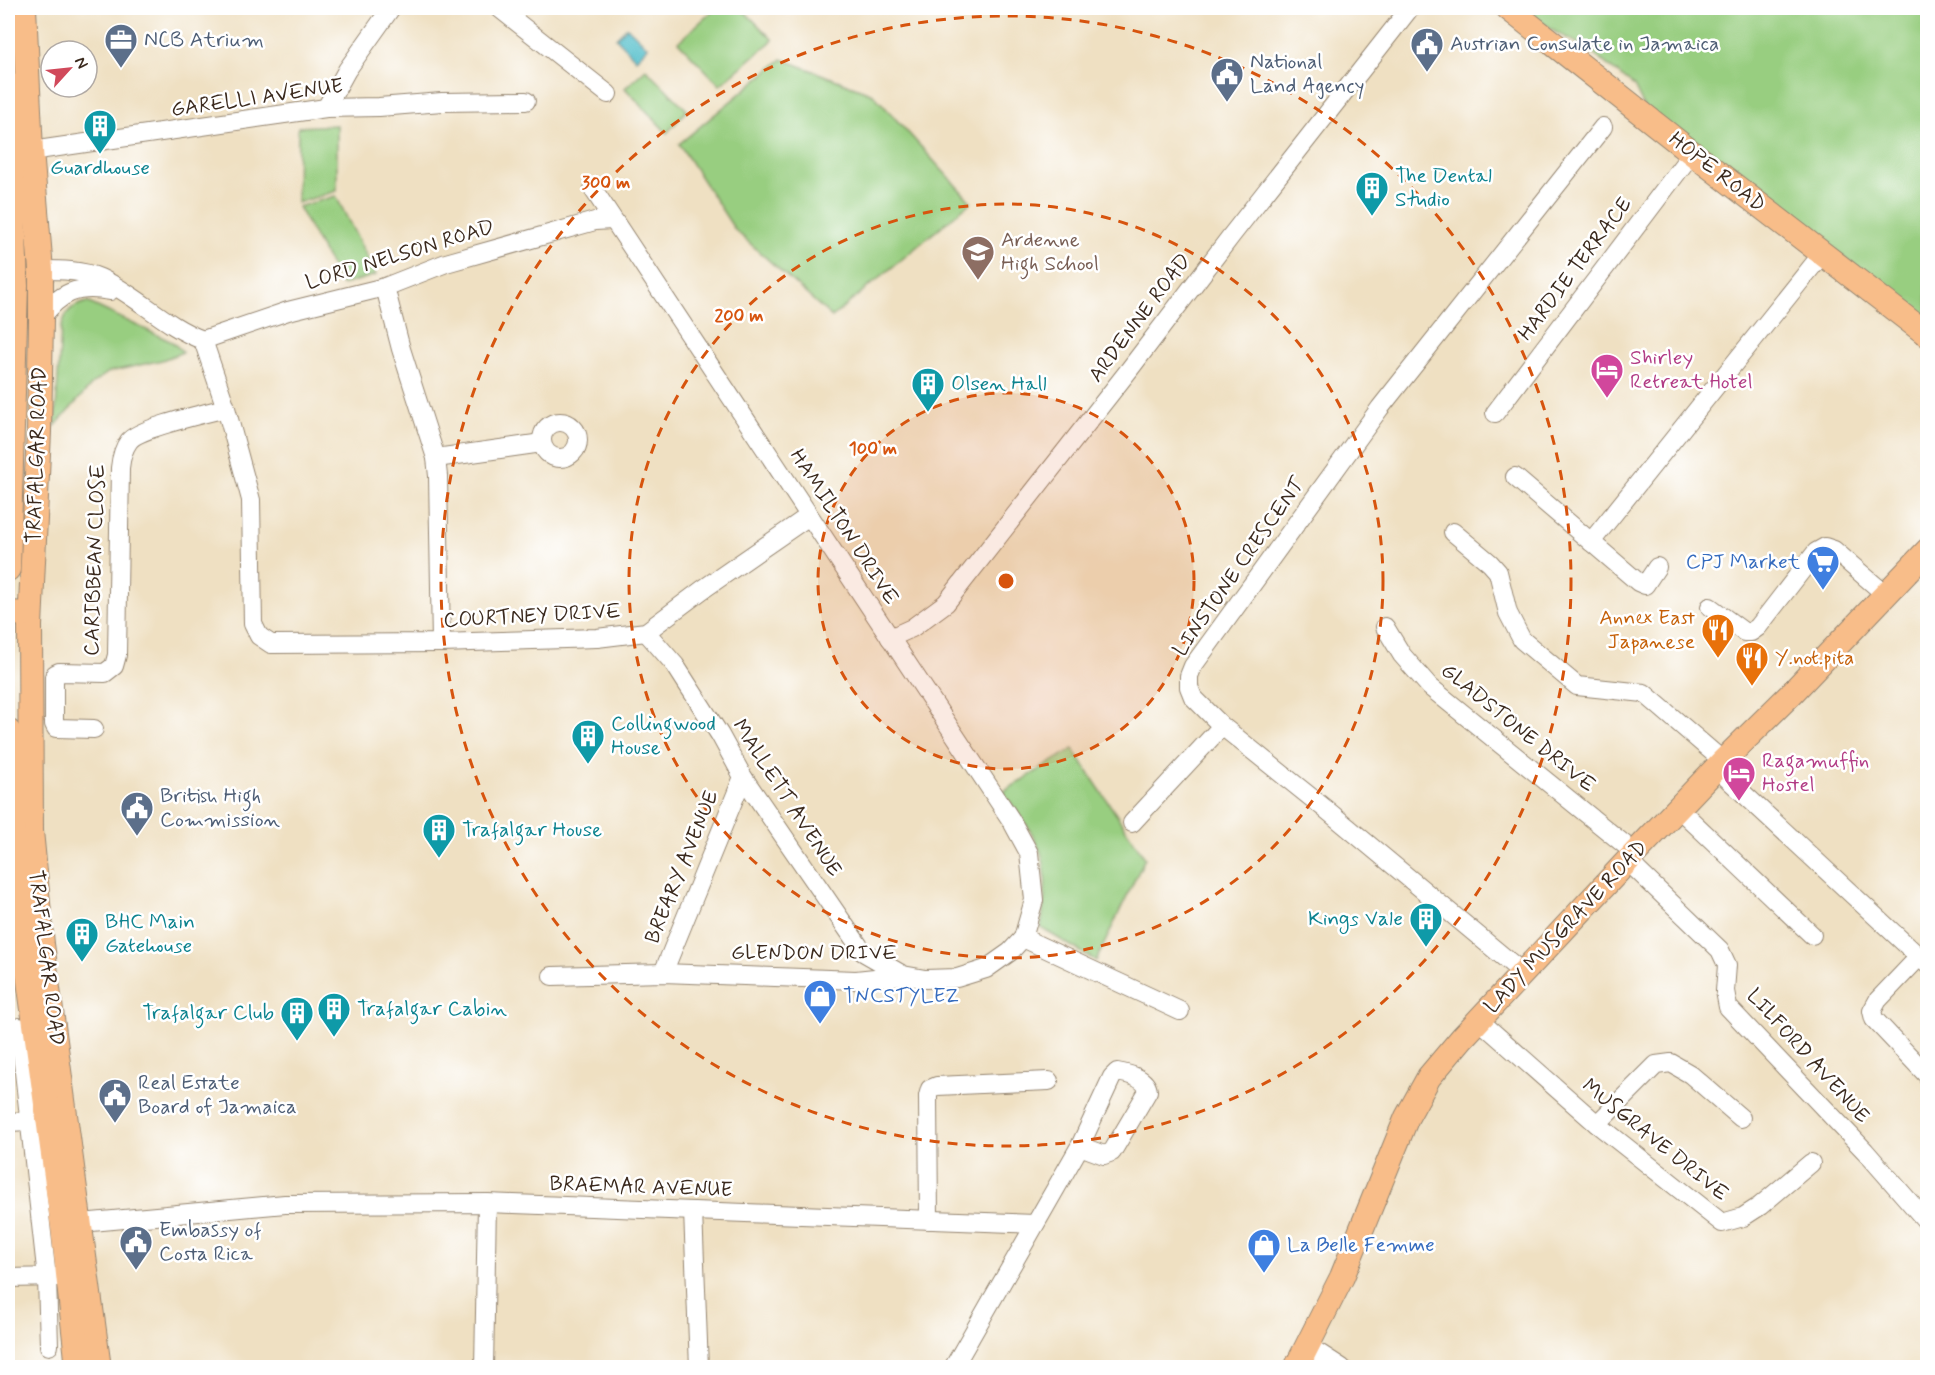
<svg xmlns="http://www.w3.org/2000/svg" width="1935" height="1375" font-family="Mynerve,sans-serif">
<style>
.green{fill:#98ce80;stroke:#6a7c4f;stroke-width:1.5}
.water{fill:#51beca;stroke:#467474;stroke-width:1.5}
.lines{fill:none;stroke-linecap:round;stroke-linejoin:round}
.minor-casing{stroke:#958570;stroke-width:20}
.major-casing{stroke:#958570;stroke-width:26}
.minor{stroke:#fff;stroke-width:18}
.major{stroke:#f8bd89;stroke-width:24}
.ring{fill:none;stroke:#d7540e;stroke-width:3;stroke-dasharray:10 8}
.labels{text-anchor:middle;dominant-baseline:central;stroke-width:5;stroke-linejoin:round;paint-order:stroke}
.service-label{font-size:21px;fill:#4e5e75;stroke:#fff;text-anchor:start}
.street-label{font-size:21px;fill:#3b2a1e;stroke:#fff}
.culture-label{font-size:21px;fill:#0d838f;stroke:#fff;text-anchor:start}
.education-label{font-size:21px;fill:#785e54;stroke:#fff;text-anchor:start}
.hotel-label{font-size:21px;fill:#b23c85;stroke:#fff;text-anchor:start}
.shop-label{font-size:21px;fill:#366cbe;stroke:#fff;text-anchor:start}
.food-label{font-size:21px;fill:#c56008;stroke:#fff;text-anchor:end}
.centre{fill:#d7540e;stroke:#fff;stroke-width:3}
.ring-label{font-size:18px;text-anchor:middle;font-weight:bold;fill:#d7540e;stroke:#fff;stroke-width:5;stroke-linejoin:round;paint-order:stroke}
</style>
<rect width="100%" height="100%" fill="#fff"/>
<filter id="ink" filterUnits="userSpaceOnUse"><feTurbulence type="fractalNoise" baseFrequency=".0167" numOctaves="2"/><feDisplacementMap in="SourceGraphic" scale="12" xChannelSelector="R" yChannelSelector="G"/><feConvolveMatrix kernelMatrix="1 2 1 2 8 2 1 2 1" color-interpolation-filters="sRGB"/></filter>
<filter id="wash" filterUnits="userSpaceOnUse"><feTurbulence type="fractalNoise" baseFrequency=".008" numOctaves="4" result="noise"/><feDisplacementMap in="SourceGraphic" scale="24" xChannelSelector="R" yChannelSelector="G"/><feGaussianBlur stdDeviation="1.35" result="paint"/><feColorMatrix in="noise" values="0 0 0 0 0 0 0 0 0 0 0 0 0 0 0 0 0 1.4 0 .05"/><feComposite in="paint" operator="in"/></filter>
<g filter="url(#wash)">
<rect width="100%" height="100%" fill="#efe0c2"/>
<!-- green -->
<g class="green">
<path d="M716 8H741L773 40 720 85 678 42Z"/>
<path d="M1521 8H1927V319L1646 111 1634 86 1583 46 1557 33Z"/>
<path d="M782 59 873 94 971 202 832 317 735 230 679 144Z"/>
<path d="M646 69 687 110 667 133 625 88Z"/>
<path d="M337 125V191L297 203 298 127Z"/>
<path d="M336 196 376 275 342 285 298 207Z"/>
<path d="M87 302 172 342 183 352 162 360 109 372 93 383 55 426 61 329C66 311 69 307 87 302Z"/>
<path d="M1073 749 1145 858 1096 961 1041 928C1043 910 1047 890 1045 871 1042 841 1020 816 1003 792Z"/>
</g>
<!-- water -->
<path class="water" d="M627 27 648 47 636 59 616 38Z"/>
</g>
<g filter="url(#ink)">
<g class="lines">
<!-- minor casing -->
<g class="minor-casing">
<g id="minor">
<path d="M499 8 608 94"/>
<path d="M326 108 347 70 391 8"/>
<path d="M31 151 326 108 379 107 442 102 526 101"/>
<path d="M41 270C60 270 82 270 100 278 137 295 166 327 203 340"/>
<path d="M385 287 401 349 436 458 438 476 441 643"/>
<path d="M41 319C59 292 78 285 110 291"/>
<path d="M203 340 226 408 251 500 253 624 259 636 271 644 441 643 597 638 646 632 702 590 809 516"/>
<path d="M203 340 288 311 385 287 446 263 595 221 612 220"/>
<path d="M1495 413 1692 153"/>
<circle cx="560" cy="440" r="18"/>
<path d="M436 458 542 443"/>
<path d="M1515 477 1638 582 1645 585 1657 567"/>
<path d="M1453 532 1490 563 1498 572 1508 613 1522 640 1577 686 1644 693 1723 761"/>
<path d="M1591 542 1822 254"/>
<path d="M1710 607 1744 632H1751L1758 627 1816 552 1825 547 1834 550 1885 594"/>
<path d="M1385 627 1402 655 1430 687 1635 853"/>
<path d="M646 632 675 665 720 735 743 777 863 952 903 975"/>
<path d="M890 638 912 628 946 603 1129 370 1231 236 1410 8"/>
<path d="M94 729 56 728 54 724V677L55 674 59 672 105 673 114 666 117 655 120 468C121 458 123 449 129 441 139 428 207 413 226 408"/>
<path d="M1716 768 1928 965"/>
<path d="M1678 808 1812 935"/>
<path d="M1132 823 1222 726"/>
<path d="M1630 860 1637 870 1720 950 1727 965 1725 991 1728 1007 1865 1151 1928 1223"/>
<path d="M1023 938 1180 1011"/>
<path d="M1919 957 1878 1000 1872 1011 1874 1019 1928 1076"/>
<path d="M663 973 743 777"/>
<path d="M1523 973 1328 811 1222 726 1193 697 1189 687V676L1193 666 1380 408 1603 127"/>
<path d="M552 976 663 973 856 980 903 975 925 979 957 978 986 969 1010 952 1023 938 1034 900 1029 853 1011 820 593 189"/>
<path d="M1480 1021 1597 1124 1722 1223 1743 1217 1760 1206 1811 1163"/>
<path d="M19 1027 47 1278 49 1346"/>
<path d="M8 1122 30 1121"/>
<path d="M1597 1124 1656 1065 1671 1063 1690 1074 1741 1118"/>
<path d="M693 1211 699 1368"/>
<path d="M929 1220 928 1096 930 1089 937 1086 1049 1081"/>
<path d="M81 1223 285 1204 487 1203 1035 1224"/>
<path d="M8 1278 58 1277"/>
<path d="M1308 1346 1342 1368"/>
<path d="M484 1368 487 1203"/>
<path d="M953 1368 1080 1146 1112 1077 1117 1072C1129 1074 1146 1078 1148 1091L1112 1152 1104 1155 1080 1146"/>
</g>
</g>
<!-- major casing -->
<g class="major-casing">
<g id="major">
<path d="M24 8 31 151 41 270V319L39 432 30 626 31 831 42 944 99 1368"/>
<path d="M1508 8 1692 153 1928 335"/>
<path d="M8 84 16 286 8 569"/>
<path d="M8 613 30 614"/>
<path d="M8 731 10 803 20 915 63 1227 78 1368"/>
<path d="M1296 1368 1342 1277 1407 1117 1429 1077 1462 1038 1635 853 1723 761 1790 695 1928 550"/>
</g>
</g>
<!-- minor -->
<use href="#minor" class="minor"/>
<!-- major -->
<use href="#major" class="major"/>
</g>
</g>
<!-- distance rings -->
<circle cx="1006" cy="581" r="188" fill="#d7540e" fill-opacity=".12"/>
<g class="ring">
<circle cx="1006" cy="581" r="188"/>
<circle cx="1006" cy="581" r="377"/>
<circle cx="1006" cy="581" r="565"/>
</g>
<!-- icons -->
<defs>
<g id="office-pin" transform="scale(1.725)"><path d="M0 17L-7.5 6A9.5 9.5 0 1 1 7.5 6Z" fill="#5c6f8a" stroke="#fff"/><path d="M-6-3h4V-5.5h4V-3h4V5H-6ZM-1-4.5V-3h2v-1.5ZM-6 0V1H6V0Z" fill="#fff"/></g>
<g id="civic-pin" transform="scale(1.725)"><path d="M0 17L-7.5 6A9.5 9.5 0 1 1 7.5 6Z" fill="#5c6f8a" stroke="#fff"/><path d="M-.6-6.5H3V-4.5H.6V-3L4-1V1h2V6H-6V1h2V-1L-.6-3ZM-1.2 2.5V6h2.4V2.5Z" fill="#fff"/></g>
<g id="building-pin" transform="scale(1.725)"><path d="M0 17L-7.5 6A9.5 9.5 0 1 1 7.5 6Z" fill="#0f9aa8" stroke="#fff"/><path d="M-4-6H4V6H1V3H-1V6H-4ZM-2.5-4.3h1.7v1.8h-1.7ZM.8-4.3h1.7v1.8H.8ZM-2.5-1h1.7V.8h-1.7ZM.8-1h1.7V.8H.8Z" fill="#fff"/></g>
<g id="school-pin" transform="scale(1.725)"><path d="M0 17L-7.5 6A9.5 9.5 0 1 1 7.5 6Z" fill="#8d6e63" stroke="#fff"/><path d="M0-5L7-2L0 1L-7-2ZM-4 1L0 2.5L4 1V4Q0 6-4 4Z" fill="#fff"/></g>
<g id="hotel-pin" transform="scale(1.725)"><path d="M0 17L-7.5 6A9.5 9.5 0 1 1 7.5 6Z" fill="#d1479c" stroke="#fff"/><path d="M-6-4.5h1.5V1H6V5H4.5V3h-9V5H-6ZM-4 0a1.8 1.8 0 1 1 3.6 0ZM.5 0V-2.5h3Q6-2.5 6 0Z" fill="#fff"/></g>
<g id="supermarket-pin" transform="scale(1.725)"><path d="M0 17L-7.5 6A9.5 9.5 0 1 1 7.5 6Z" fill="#3f7fe0" stroke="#fff"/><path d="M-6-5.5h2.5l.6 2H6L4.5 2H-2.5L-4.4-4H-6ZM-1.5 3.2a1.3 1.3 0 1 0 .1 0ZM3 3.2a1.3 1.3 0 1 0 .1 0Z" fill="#fff"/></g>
<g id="restaurant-pin" transform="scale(1.725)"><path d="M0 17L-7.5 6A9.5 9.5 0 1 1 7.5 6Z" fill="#e8710a" stroke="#fff"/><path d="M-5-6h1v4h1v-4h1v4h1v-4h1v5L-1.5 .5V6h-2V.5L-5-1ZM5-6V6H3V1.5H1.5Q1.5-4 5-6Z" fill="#fff"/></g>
<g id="shop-pin" transform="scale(1.725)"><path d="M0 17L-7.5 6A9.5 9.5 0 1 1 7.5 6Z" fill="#3f7fe0" stroke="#fff"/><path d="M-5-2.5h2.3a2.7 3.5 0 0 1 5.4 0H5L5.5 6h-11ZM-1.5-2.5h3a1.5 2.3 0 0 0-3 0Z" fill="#fff"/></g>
</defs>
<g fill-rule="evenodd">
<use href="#office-pin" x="121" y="40"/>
<use href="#civic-pin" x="1427" y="44"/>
<use href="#civic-pin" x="1227" y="74"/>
<use href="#building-pin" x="100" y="126"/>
<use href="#building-pin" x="1372" y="188"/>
<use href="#school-pin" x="978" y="252"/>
<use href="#hotel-pin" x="1607" y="370"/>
<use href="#building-pin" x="928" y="384"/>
<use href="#supermarket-pin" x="1823" y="562"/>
<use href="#restaurant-pin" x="1718" y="630"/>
<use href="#restaurant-pin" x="1752" y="658"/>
<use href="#building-pin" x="588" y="736"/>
<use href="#hotel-pin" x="1739" y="773"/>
<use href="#civic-pin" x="137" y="808"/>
<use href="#building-pin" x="439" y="830"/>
<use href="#building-pin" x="1426" y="919"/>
<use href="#building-pin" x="82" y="934"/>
<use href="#shop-pin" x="820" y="996"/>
<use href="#building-pin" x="334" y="1009"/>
<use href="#building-pin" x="297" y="1013"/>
<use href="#civic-pin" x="115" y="1095"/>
<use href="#civic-pin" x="136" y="1242"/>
<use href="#shop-pin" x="1264" y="1245"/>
</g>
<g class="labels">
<!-- service labels -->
<g class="service-label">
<text x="144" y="40">NCB Atrium</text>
<text x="1450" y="44">Austrian Consulate in Jamaica</text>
<text x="1250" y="62">National<tspan x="1250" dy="24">Land Agency</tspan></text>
<text x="160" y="796">British High<tspan x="160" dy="24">Commission</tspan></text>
<text x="138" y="1083">Real Estate<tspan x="138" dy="24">Board of Jamaica</tspan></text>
<text x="159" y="1230">Embassy of<tspan x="159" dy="24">Costa Rica</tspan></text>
</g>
<!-- street labels -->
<g class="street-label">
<text transform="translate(257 98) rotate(-8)">GARELLI AVENUE</text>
<text transform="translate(1717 172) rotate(38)">HOPE ROAD</text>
<text transform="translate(400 255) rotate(-17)">LORD NELSON ROAD</text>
<text transform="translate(1575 269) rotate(-53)">HARDIE TERRACE</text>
<text transform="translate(1140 318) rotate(-53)">ARDENNE ROAD</text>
<text transform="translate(37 455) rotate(-88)">TRAFALGAR ROAD</text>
<text transform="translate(844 527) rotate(57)">HAMILTON DRIVE</text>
<text transform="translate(95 560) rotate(-88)">CARIBBEAN CLOSE</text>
<text transform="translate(1239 567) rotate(-55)">LINSTONE CRESCENT</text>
<text transform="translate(532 616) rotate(-3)">COURTNEY DRIVE</text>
<text transform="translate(1518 728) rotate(39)">GLADSTONE DRIVE</text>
<text transform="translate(787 798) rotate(57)">MALLETT AVENUE</text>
<text transform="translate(682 867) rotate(-68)">BREARY AVENUE</text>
<text transform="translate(1566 927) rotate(-47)">LADY MUSGRAVE ROAD</text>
<text x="814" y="953">GLENDON DRIVE</text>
<text transform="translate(46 958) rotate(83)">TRAFALGAR ROAD</text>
<text transform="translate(1808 1056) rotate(48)">LILFORD AVENUE</text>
<text transform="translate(1655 1140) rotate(39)">MUSGRAVE DRIVE</text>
<text transform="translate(641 1187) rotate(2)">BRAEMAR AVENUE</text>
</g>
<!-- culture labels -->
<g class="culture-label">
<text x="100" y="168" text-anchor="middle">Guardhouse</text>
<text x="1395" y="176">The Dental<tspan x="1395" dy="24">Studio</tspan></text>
<text x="951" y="384">Olsen Hall</text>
<text x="611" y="724">Collingwood<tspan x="611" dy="24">House</tspan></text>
<text x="462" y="830">Trafalgar House</text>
<text x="1403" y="919" text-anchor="end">Kings Vale</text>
<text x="105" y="922">BHC Main<tspan x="105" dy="24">Gatehouse</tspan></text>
<text x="357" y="1009">Trafalgar Cabin</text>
<text x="274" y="1013" text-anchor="end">Trafalgar Club</text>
</g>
<!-- education labels -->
<g class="education-label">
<text x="1001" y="240">Ardenne<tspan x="1001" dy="24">High School</tspan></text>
</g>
<!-- hotel labels -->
<g class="hotel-label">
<text x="1630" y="358">Shirley<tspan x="1630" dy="24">Retreat Hotel</tspan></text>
<text x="1762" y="761">Ragamuffin<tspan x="1762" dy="24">Hostel</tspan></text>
</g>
<!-- shop labels -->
<g class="shop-label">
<text x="1800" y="562" text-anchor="end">CPJ Market</text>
<text x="843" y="996">TNCSTYLEZ</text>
<text x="1287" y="1245">La Belle Femme</text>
</g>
<!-- food labels -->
<g class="food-label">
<text x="1695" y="618">Annex East<tspan x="1695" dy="24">Japanese</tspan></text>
<text x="1775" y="658" text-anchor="start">Y.not.pita</text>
</g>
</g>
<circle cx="1006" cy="581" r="9" class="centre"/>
<g class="ring-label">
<text x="606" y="188">300 m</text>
<text x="739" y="321">200 m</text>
<text x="873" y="454">100 m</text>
</g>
<!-- margin -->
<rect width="1935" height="1375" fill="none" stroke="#fff" stroke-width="30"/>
<!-- north arrow -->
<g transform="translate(69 69) rotate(63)"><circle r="28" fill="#ffffff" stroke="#b1aaa5" stroke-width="1.5"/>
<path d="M0-4.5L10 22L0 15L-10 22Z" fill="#d1495b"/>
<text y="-9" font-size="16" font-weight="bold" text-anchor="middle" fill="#3b2a1e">N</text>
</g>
</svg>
